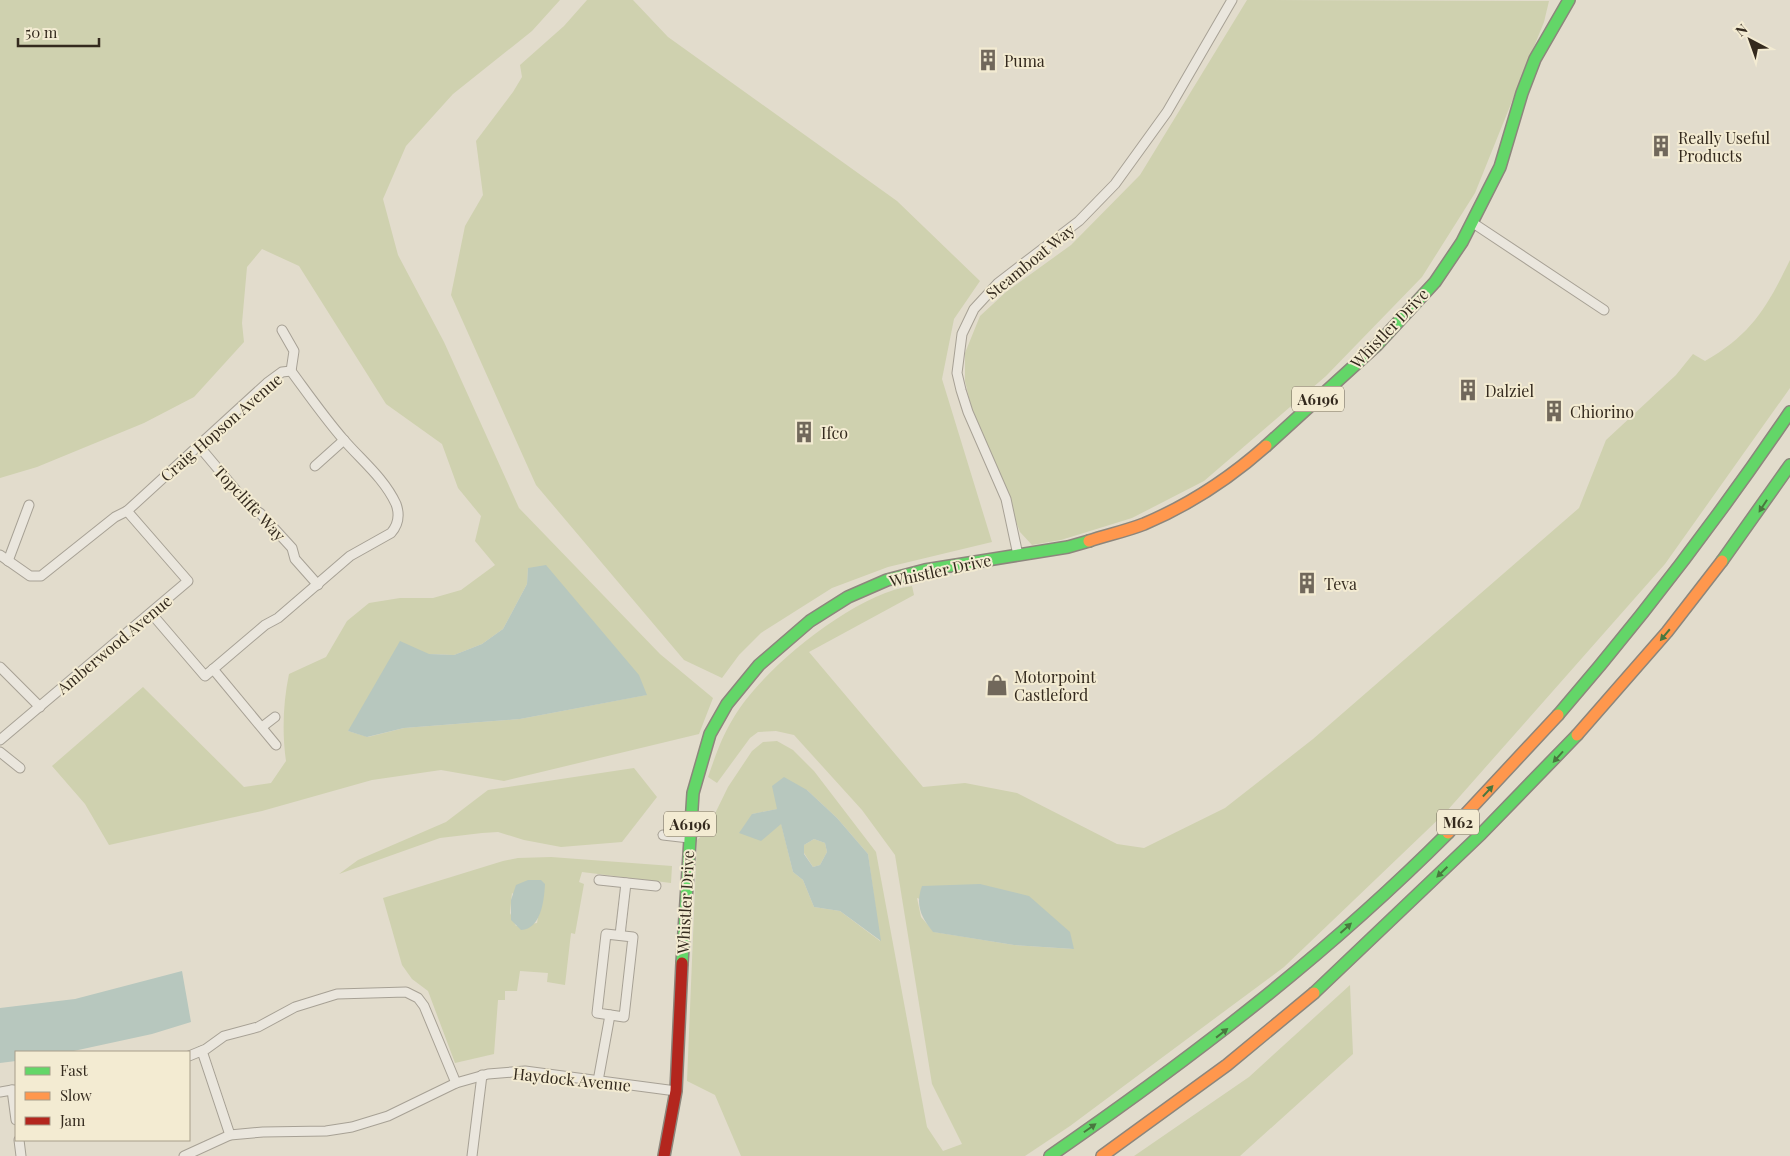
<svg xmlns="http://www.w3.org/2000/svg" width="1790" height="1156" font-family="'Playfair Display',serif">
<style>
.green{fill:#cfd1af;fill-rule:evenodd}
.water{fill:#b7c7be;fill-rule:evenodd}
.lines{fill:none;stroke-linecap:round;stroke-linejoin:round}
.street-casing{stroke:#a7a195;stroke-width:11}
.fast-casing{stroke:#8c867c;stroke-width:14}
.slow-casing{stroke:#8c867c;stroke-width:14}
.jam-casing{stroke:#8c867c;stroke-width:14}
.street{stroke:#eae6dd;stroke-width:9}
.fast{stroke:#63d668;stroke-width:11}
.slow{stroke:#ff974d;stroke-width:11}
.jam{stroke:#b3261e;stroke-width:11}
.oneway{fill:#49773f}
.labels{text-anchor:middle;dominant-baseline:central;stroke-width:4;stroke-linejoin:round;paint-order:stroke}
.shield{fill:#f3ebd2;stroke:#6d6454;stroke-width:1}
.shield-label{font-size:15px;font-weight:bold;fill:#342a1e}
.poi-label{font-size:16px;fill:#342a1e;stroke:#f3ebd2;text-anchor:start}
.street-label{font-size:16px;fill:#342a1e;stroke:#f3ebd2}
</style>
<rect width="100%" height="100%" fill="#e2dccc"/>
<!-- green -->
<g class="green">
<path d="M0 0H560L532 31 453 94 406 146 383 199 398 255 444 342 519 508 660 654 713 698 699 734 504 781 441 770 372 780 262 811 109 845 85 804 52 766 143 687 244 787 271 783 286 761C282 733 283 703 289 674L326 657 347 621 369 603 400 598H433L461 590 495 565 475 541 481 516 458 488 442 444 386 404 299 266 262 249 247 267 242 323 244 342 194 397 144 423 37 467 0 478ZM528 568 646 695 520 719 404 728 368 737 348 731 429 654 454 655 482 644 503 629 527 584Z"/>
<path d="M587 0H633L668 37 897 201 980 281 954 319 942 379 992 542 888 567 832 588 761 633 739 655 722 678 684 660 536 485 451 295 465 226 483 195 476 141 513 92 522 77 520 65 564 26Z"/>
<path d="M1247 0 1549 1 1544 22 1475 193 1422 277 1326 376 1204 481 1132 518 1061 540 1032 545 1020 532 971 406 965 381V353L980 316 1006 292 1071 245 1140 175Z"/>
<path d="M1790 260V388L1665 564 1446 812 1284 967 1070 1126 1025 1156H741L715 1095 687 1081 697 840 706 832 728 787 752 751 763 742 777 741 793 750 814 771 876 852 927 1127 943 1151 962 1144 932 1084 895 855 862 810 794 735 776 731 758 732 750 738 717 783 708 777C715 757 722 736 734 717 762 669 855 593 912 586L914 595 809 652 923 787 965 783 1017 793 1117 844 1144 848 1225 808 1313 739 1579 508 1606 440 1676 375 1693 354 1705 361C1752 334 1767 307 1790 260ZM807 790 837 818 868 854 880 941 840 911 814 907 803 880 793 872 781 823 752 814 778 809ZM917 898 1073 949 1014 945 934 932 921 917Z"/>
<path d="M634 768 657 797 622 842 561 847 524 840 498 832 482 833 440 838 339 874 358 860 446 822 488 790Z"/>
<path d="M814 839 825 843 827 852 820 865 813 867 804 853V845Z"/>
<path d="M551 857 672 866 671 883 582 872 579 882 584 884 575 934 571 933 565 985 547 982 548 973 520 971 517 991H505V1000H498L494 1054 455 1063 428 991 412 979 402 965 383 898 503 861 518 858ZM512 893 539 912 537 923 516 926 510 913Z"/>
<path d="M1350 985 1353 1054 1240 1156H1134L1249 1077Z"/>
</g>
<!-- water -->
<g class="water">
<path d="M546 565 639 675 647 695 520 719 404 728 367 737 348 731 400 641 429 654 454 655 482 644 503 629 527 584 528 568Z"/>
<path d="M784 777 807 790 837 818 868 854 881 941 840 911 814 907 803 880 793 872 781 824 761 841 739 833 752 814 777 809 772 786ZM814 839 825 843 827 852 820 865 813 867 804 854V845Z"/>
<path d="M528 880H541L545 884C544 901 541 929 521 930L511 920V900L516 885Z"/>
<path d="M980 884 1029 896 1070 932 1074 949 1014 945 933 932C921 917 915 905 922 886Z"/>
<path d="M182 971 191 1022 152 1034 69 1052H16V1061L0 1063V1008L75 999Z"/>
</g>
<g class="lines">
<!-- street casing -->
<g class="street-casing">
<g id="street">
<path d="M1473 223 1604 310"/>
<path d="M282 330 294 351 291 371"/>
<path d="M198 445 250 507 260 513 292 548 295 559 318 585"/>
<path d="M315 466 344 440"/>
<path d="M0 555 30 576H41L115 517 127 511 267 383 282 372 291 371"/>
<path d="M1018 555 1006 499 968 412 961 390 957 373 962 334 974 309 998 283 1079 221 1115 184 1167 112 1232 0"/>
<path d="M8 561 29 505"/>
<path d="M151 613 205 676 265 625 278 618 350 556 391 533C398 525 400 515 396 504 384 478 361 460 343 439 324 417 308 394 291 371"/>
<path d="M0 667 40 707"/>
<path d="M213 669 276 745"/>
<path d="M262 727 275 717"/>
<path d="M0 740 188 581 127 511"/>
<path d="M0 752 20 768"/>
<path d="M663 835 689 838"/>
<path d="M599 880 656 886"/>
<path d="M606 934 633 937 624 1017 597 1013Z"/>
<path d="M620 935 626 883"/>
<path d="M202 1051 230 1135"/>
<path d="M189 1056 206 1049 224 1036 258 1027 295 1007 337 994 406 992 418 998 424 1006 456 1083"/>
<path d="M598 1081 610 1015"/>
<path d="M16 1090H12L16 1120"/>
<path d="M0 1092 12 1090"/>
<path d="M19 1140 21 1156"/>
<path d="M184 1156 230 1135 263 1132 326 1131 352 1127 388 1116 456 1083 488 1074 525 1071 676 1091"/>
<path d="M472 1156 482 1075"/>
</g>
</g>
<!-- fast casing -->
<g class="fast-casing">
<g id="fast">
<path d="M1266 446 1377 345 1435 282 1462 242 1500 167 1522 93 1535 59 1569 0"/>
<path d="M1722 561 1790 465"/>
<path d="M1558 715C1642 618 1718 518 1790 412"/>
<path d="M682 963 693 793 710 734 727 704 759 665 810 621 848 597 887 580 925 570 1068 547 1089 541"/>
<path d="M1314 993 1481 834 1577 735"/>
<path d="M1050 1156C1193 1057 1325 956 1448 833"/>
</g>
</g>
<!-- slow casing -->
<g class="slow-casing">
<g id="slow">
<path d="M1089 541C1107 535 1126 531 1144 524 1189 505 1230 478 1266 446"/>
<path d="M1577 735 1667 632 1722 561"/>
<path d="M1448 833 1558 715"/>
<path d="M1102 1156 1227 1065 1314 993"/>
</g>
</g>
<!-- jam casing -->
<g class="jam-casing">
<path id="jam" d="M664 1156 676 1091 682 963"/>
</g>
<!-- street -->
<use href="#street" class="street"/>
<!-- fast -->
<use href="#fast" class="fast"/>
<!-- slow -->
<use href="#slow" class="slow"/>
<!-- jam -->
<use href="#jam" class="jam"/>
</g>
<!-- one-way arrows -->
<defs><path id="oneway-solid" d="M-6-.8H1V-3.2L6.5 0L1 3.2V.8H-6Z" transform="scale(1.25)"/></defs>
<g class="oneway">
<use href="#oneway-solid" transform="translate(1763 506) rotate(123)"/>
<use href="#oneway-solid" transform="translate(1665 635) rotate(130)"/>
<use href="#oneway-solid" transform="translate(1558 757) rotate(132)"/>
<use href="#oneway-solid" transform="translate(1488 791) rotate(-47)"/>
<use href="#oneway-solid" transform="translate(1442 872) rotate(136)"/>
<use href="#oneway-solid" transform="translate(1346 928) rotate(-42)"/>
<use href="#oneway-solid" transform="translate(1222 1033) rotate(-38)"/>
<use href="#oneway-solid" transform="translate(1090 1128) rotate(-35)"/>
</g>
<!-- icons -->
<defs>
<g id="building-bare" transform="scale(1.725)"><path d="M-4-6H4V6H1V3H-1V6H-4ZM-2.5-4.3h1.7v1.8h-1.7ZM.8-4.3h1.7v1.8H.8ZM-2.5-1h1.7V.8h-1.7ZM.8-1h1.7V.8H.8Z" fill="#71685b" stroke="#f3ebd2" stroke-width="2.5" paint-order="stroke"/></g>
<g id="shop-bare" transform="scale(1.725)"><path d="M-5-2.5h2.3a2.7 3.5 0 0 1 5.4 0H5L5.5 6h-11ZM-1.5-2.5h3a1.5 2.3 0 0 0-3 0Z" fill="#71685b" stroke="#f3ebd2" stroke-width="2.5" paint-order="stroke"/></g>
</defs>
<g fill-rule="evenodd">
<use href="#building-bare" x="988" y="60"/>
<use href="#building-bare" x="1661" y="146"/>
<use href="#building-bare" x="1468" y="390"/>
<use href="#building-bare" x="1554" y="411"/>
<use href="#building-bare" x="804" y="432"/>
<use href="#building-bare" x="1307" y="583"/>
<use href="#shop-bare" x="997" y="685"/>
</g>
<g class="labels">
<!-- shield labels -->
<g class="shield">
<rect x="1292" y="386.5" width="52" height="25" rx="4"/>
<rect x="1437" y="809.5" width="42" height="25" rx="4"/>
<rect x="664" y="811.5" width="52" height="25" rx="4"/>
</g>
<g class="shield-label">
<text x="1318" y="399">A6196</text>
<text x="1458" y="822">M62</text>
<text x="690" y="824">A6196</text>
</g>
<!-- poi labels -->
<g class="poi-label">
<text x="1004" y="60">Puma</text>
<text x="1678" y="137">Really Useful<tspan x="1678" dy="18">Products</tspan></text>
<text x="1485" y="390">Dalziel</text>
<text x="1570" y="411">Chiorino</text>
<text x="821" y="432">Ifco</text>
<text x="1324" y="583">Teva</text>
<text x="1014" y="676">Motorpoint<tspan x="1014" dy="18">Castleford</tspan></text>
</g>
<!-- street labels -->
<g class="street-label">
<text transform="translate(1030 261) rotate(-39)">Steamboat Way</text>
<text transform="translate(1389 328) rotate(-46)">Whistler Drive</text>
<text transform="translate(221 427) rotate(-41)">Craig Hopson Avenue</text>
<text transform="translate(250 503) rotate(47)">Topcliffe Way</text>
<text transform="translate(940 570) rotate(-12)">Whistler Drive</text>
<text transform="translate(114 644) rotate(-40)">Amberwood Avenue</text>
<text transform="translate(685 902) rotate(-87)">Whistler Drive</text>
<text transform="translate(572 1079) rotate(6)">Haydock Avenue</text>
</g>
</g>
<!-- legend -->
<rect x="15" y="1051" width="175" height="90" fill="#f3ebd2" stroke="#a79e8a"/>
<rect x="25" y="1067" width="25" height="8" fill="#63d668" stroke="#a79e8a"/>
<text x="60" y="1076" font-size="15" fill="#342a1e">Fast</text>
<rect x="25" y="1092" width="25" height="8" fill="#ff974d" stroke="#a79e8a"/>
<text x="60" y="1101" font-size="15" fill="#342a1e">Slow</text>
<rect x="25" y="1117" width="25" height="8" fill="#b3261e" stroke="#a79e8a"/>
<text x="60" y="1126" font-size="15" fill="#342a1e">Jam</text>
<!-- north arrow -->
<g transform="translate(1750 40) rotate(319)" stroke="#f3ebd2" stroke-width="4" paint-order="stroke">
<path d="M0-4L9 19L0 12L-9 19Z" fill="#342a1e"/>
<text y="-8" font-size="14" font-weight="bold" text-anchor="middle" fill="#342a1e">N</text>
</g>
<!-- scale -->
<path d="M18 38v8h81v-8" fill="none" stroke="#342a1e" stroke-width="2.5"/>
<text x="25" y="38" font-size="15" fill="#342a1e" stroke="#f3ebd2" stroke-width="4" paint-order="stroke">50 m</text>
</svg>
